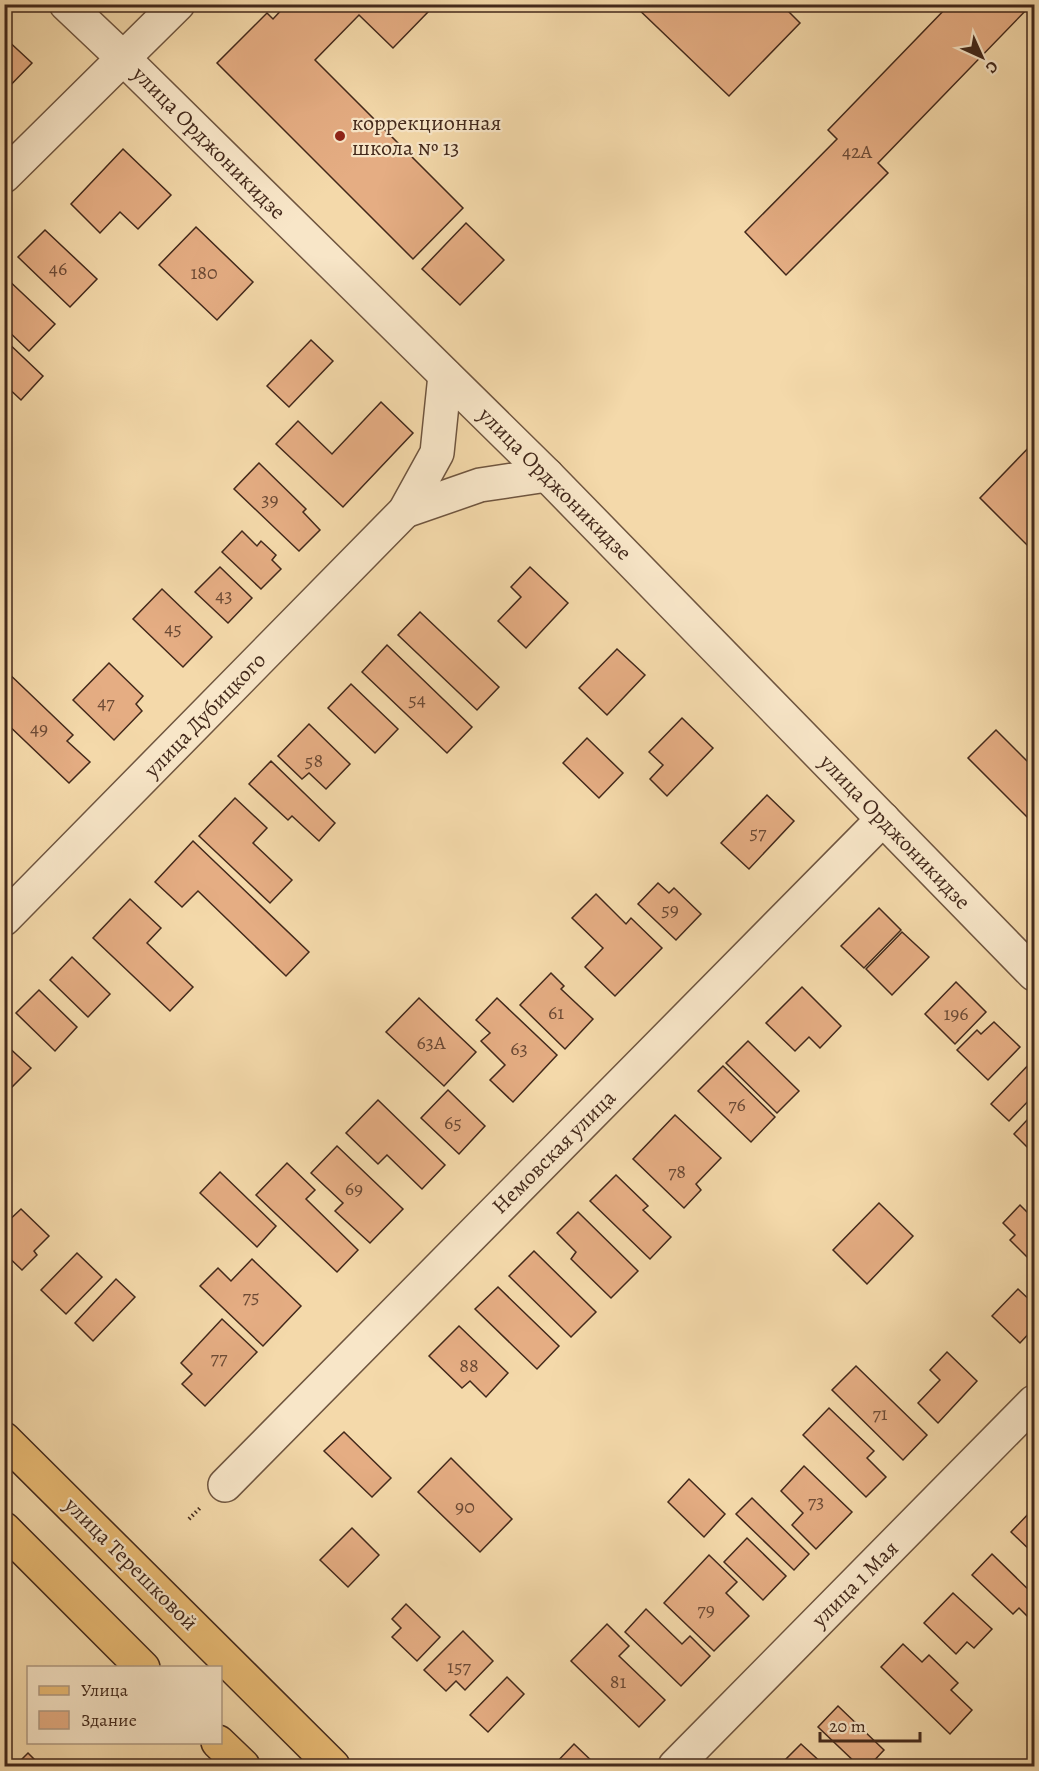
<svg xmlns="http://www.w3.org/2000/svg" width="1039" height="1771" font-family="Alegreya,serif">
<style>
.building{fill:#e5ad83;stroke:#43291b;stroke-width:1.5}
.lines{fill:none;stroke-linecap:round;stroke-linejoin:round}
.minor-casing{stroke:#6f553f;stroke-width:36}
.major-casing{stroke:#43291b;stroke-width:36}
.path{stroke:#43291b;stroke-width:4;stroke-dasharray:1.5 3;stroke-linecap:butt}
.minor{stroke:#f8e6c8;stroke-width:33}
.major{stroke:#eabc75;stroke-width:33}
.poi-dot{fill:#8f2418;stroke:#f8e6c8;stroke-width:2}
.labels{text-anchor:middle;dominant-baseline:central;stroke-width:4.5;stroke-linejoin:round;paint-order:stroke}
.number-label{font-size:20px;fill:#6c4a35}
.poi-label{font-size:22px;fill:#43291b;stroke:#f8e6c8;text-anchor:start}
.street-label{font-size:22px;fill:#43291b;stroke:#f8e6c8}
</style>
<rect width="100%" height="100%" fill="#f4d9aa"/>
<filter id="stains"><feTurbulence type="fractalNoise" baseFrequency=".00333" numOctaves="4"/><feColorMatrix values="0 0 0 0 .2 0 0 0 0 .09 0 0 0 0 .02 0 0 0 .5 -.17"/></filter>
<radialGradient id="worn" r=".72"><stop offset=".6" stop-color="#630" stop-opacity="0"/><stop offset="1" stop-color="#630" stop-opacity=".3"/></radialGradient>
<!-- building -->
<g class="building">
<path d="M287 4H422L429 11 393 48 359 15 315 60 463 208 413 259 217 63 267 13 273 19Z"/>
<path d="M633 4H781L800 23 729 96Z"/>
<path d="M950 4H1032L878 163 888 173 786 275 745 232 837 139 828 130Z"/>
<path d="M4 37 32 63 4 92Z"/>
<path d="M123 149 171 195 138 229 120 212 100 233 71 204Z"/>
<path d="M466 223 504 260 460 305 422 269Z"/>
<path d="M196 227 253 282 217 320 159 265Z"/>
<path d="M45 230 97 279 70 307 18 257Z"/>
<path d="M4 276 55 324 29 351 4 327Z"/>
<path d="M4 339 43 376 21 400 4 384Z"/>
<path d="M311 340 333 361 289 407 267 386Z"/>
<path d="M381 402 413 433 343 507 276 444 298 421 332 454Z"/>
<path d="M1034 442V541L1029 547 980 498Z"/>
<path d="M259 463 306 509 303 512 320 530 299 551 234 489Z"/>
<path d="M242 531 257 546 261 541 276 555 272 560 281 569 261 589 222 552Z"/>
<path d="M220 567 252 598 228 623 195 592Z"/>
<path d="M530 567 568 603 526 648 498 621 521 597 511 587Z"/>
<path d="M162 589 212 637 183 667 133 619Z"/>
<path d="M420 612 499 687 477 710 398 635Z"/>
<path d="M387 645 472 727 447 753 362 672Z"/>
<path d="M617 649 645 675 607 715 579 688Z"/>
<path d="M109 663 143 696 136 704 142 711 114 740 73 700Z"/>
<path d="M4 669 73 735 67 741 90 762 69 783 4 721Z"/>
<path d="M351 684 398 729 375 753 328 708Z"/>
<path d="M682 718 713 748 667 796 650 779 663 765 649 752Z"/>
<path d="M309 724 350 764 326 789 309 773 302 779 278 756Z"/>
<path d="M996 730 1034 768V824L968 758Z"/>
<path d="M587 738 623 773 599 798 563 763Z"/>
<path d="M271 761 335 823 319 841 292 816 288 820 249 784Z"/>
<path d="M767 795 794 821 749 869 721 843Z"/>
<path d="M235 798 267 828 253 843 292 880 270 903 199 836Z"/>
<path d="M193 841 309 952 286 976 198 891 182 907 155 882Z"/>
<path d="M658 883 669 893 674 888 701 914 676 940 638 904Z"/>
<path d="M596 894 626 924 631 918 662 948 615 996 585 967 603 948 572 918Z"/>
<path d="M130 899 161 928 147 943 193 987 170 1011 93 938Z"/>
<path d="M879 908 901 930 864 968 841 946Z"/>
<path d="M902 932 929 957 892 995 866 969Z"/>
<path d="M72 957 110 994 88 1017 50 980Z"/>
<path d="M551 973 564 986 561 989 593 1019 565 1049 520 1005Z"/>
<path d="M956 982 986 1012 955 1044 925 1014Z"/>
<path d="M802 987 841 1026 820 1048 809 1037 795 1051 766 1023Z"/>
<path d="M39 990 77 1027 55 1051 16 1013Z"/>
<path d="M419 998 476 1052 444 1086 386 1032Z"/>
<path d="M497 998 557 1055 513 1102 490 1080 505 1065 481 1041 490 1033 476 1020Z"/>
<path d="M994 1022 1020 1047 988 1080 957 1050 977 1030 981 1034Z"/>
<path d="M748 1041 799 1091 777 1113 726 1063Z"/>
<path d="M4 1043 31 1068 8 1091 4 1088Z"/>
<path d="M1033 1060 1034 1061V1095L1009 1121 991 1104Z"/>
<path d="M723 1066 775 1117 751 1142 698 1091Z"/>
<path d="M448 1090 485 1126 459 1154 421 1118Z"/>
<path d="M378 1100 445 1165 422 1189 387 1155 378 1164 346 1133Z"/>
<path d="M675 1115 721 1158 696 1184 701 1190 684 1208 633 1159Z"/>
<path d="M1027 1120 1034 1128V1154L1014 1134Z"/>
<path d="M337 1146 403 1209 370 1243 335 1211 343 1203 311 1173Z"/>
<path d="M287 1163 315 1190 306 1199 358 1250 337 1272 256 1195Z"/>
<path d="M220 1172 276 1226 257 1247 200 1193Z"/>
<path d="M616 1175 648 1206 643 1210 671 1237 650 1259 590 1201Z"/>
<path d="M879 1203 913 1236 867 1284 833 1250Z"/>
<path d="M1020 1205 1034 1219V1264L1010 1240 1015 1235 1003 1223Z"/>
<path d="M21 1209 49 1236 34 1251 37 1255 22 1270 4 1253V1225Z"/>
<path d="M578 1212 638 1271 611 1298 571 1259 576 1252 557 1233Z"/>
<path d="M534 1251 596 1312 571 1337 509 1276Z"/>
<path d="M77 1253 102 1277 66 1314 41 1290Z"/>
<path d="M252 1259 301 1306 263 1346 200 1286 218 1268 231 1281Z"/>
<path d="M116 1279 135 1297 93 1341 75 1323Z"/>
<path d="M498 1287 559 1346 537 1369 475 1309Z"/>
<path d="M1018 1289 1034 1304V1328L1020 1343 992 1316Z"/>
<path d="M222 1319 257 1352 205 1406 182 1384 192 1374 181 1363Z"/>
<path d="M459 1326 508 1373 486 1397 470 1381 462 1388 429 1356Z"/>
<path d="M947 1352 977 1381 938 1423 918 1403 940 1380 930 1370Z"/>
<path d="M856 1366 927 1435 903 1460 832 1390Z"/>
<path d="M829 1408 874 1451 867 1458 886 1477 866 1497 803 1435Z"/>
<path d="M344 1432 391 1478 372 1497 324 1451Z"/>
<path d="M451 1458 512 1519 480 1552 418 1492Z"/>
<path d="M804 1466 852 1512 816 1549 792 1525 803 1513 781 1491Z"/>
<path d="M689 1479 725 1514 704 1537 668 1502Z"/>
<path d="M752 1498 809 1554 794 1570 736 1514Z"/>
<path d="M1031 1511 1034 1514V1554L1011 1532Z"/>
<path d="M352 1528 379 1555 348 1587 320 1560Z"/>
<path d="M747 1538 786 1576 763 1600 724 1562Z"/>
<path d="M992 1554 1034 1595V1623L1019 1608 1013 1614 972 1575Z"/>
<path d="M709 1555 737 1582 726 1593 749 1616 714 1651 664 1603Z"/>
<path d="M953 1593 992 1629 974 1648 967 1642 956 1654 924 1623Z"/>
<path d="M406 1604 440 1637 417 1661 392 1637 401 1628 392 1619Z"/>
<path d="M646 1609 682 1644 690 1636 710 1656 681 1686 625 1632Z"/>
<path d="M607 1624 629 1646 619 1656 665 1700 639 1727 571 1661Z"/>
<path d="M463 1631 493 1661 465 1690 456 1681 446 1691 424 1670Z"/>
<path d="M903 1644 922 1662 929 1655 958 1683 951 1690 972 1710 950 1734 881 1667Z"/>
<path d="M507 1677 524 1694 488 1732 470 1715Z"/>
<path d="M838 1706 884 1750 869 1766H859L818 1727Z"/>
<path d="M574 1744 597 1766H553Z"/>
<path d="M801 1744 825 1766H788L783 1762Z"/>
<path d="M28 1753 41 1766H15Z"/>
</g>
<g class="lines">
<!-- minor casing -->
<g class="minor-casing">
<g id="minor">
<path d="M66 4 123 58 547 475 1034 974"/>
<path d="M4 176 178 4"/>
<path d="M405 511 480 485 547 475"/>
<path d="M4 919 405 511 437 453 445 375"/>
<path d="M225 1485 883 819"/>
<path d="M675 1766 1034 1402"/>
</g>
</g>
<!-- major casing -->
<g class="major-casing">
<g id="major">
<path d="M4 1439 333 1766"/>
<path d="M4 1529 143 1668"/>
<path d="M218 1742 243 1766"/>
</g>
</g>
<!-- path -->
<g class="path">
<path d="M189 1519 201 1507"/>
<path d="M4 1673 7 1671"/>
</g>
<!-- minor -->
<use href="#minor" class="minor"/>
<!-- major -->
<use href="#major" class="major"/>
</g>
<!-- markers -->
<circle class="poi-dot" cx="340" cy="136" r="6"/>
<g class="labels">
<!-- number labels -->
<g class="number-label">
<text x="857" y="151">42А</text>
<text x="58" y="268">46</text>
<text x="204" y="272">180</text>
<text x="270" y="499">39</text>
<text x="224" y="595">43</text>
<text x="173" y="628">45</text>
<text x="417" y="699">54</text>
<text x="106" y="702">47</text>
<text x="39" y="728">49</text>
<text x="314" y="760">58</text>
<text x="758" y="832">57</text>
<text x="670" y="909">59</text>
<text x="556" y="1012">61</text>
<text x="956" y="1013">196</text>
<text x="431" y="1042">63А</text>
<text x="519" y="1048">63</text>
<text x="737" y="1104">76</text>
<text x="453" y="1122">65</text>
<text x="677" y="1171">78</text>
<text x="354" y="1188">69</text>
<text x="251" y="1296">75</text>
<text x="219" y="1357">77</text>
<text x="469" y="1365">88</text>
<text x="880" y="1413">71</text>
<text x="816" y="1501">73</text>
<text x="465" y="1506">90</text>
<text x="706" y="1609">79</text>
<text x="459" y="1666">157</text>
<text x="618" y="1681">81</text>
</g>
<!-- poi labels -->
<g class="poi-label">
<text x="352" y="123">коррекционная<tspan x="352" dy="25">школа № 13</tspan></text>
</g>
<!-- street labels -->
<g class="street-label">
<text transform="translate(209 143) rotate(45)">улица Орджоникидзе</text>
<text transform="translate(555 484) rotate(45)">улица Орджоникидзе</text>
<text transform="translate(205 715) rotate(-46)">улица Дубицкого</text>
<text transform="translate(895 832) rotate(46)">улица Орджоникидзе</text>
<text transform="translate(554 1152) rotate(-45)">Немовская улица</text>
<text transform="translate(131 1564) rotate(45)">улица Терешковой</text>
<text transform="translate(855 1584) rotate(-45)">улица 1 Мая</text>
</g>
</g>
<!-- margin -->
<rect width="1039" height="1771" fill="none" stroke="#f4d9aa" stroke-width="24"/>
<rect x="6" y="6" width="1027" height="1759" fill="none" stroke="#43291b" stroke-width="3"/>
<rect x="12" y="12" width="1015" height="1747" fill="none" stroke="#43291b" stroke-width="1.5"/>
<!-- legend -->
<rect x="27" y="1666" width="195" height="78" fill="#f8e6c8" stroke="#b09a83" stroke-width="1.5"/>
<rect x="39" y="1686" width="30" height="9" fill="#eabc75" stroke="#b09a83" stroke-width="1.5"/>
<text x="81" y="1696" font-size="18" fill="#43291b">Улица</text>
<rect x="39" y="1711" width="30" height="18" fill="#e5ad83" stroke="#b09a83" stroke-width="1.5"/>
<text x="81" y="1726" font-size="18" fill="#43291b">Здание</text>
<!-- north arrow -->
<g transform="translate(982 57) rotate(135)" stroke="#f8e6c8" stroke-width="4.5" paint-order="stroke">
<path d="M0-4.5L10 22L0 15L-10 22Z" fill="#43291b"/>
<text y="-9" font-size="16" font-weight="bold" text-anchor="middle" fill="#43291b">С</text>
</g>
<!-- scale -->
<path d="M820 1732v9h100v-9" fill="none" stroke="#43291b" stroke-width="3"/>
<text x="829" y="1732" font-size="18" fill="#43291b" stroke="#f8e6c8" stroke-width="4.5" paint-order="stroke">20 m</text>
<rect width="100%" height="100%" filter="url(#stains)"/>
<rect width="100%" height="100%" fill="url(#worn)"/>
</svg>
